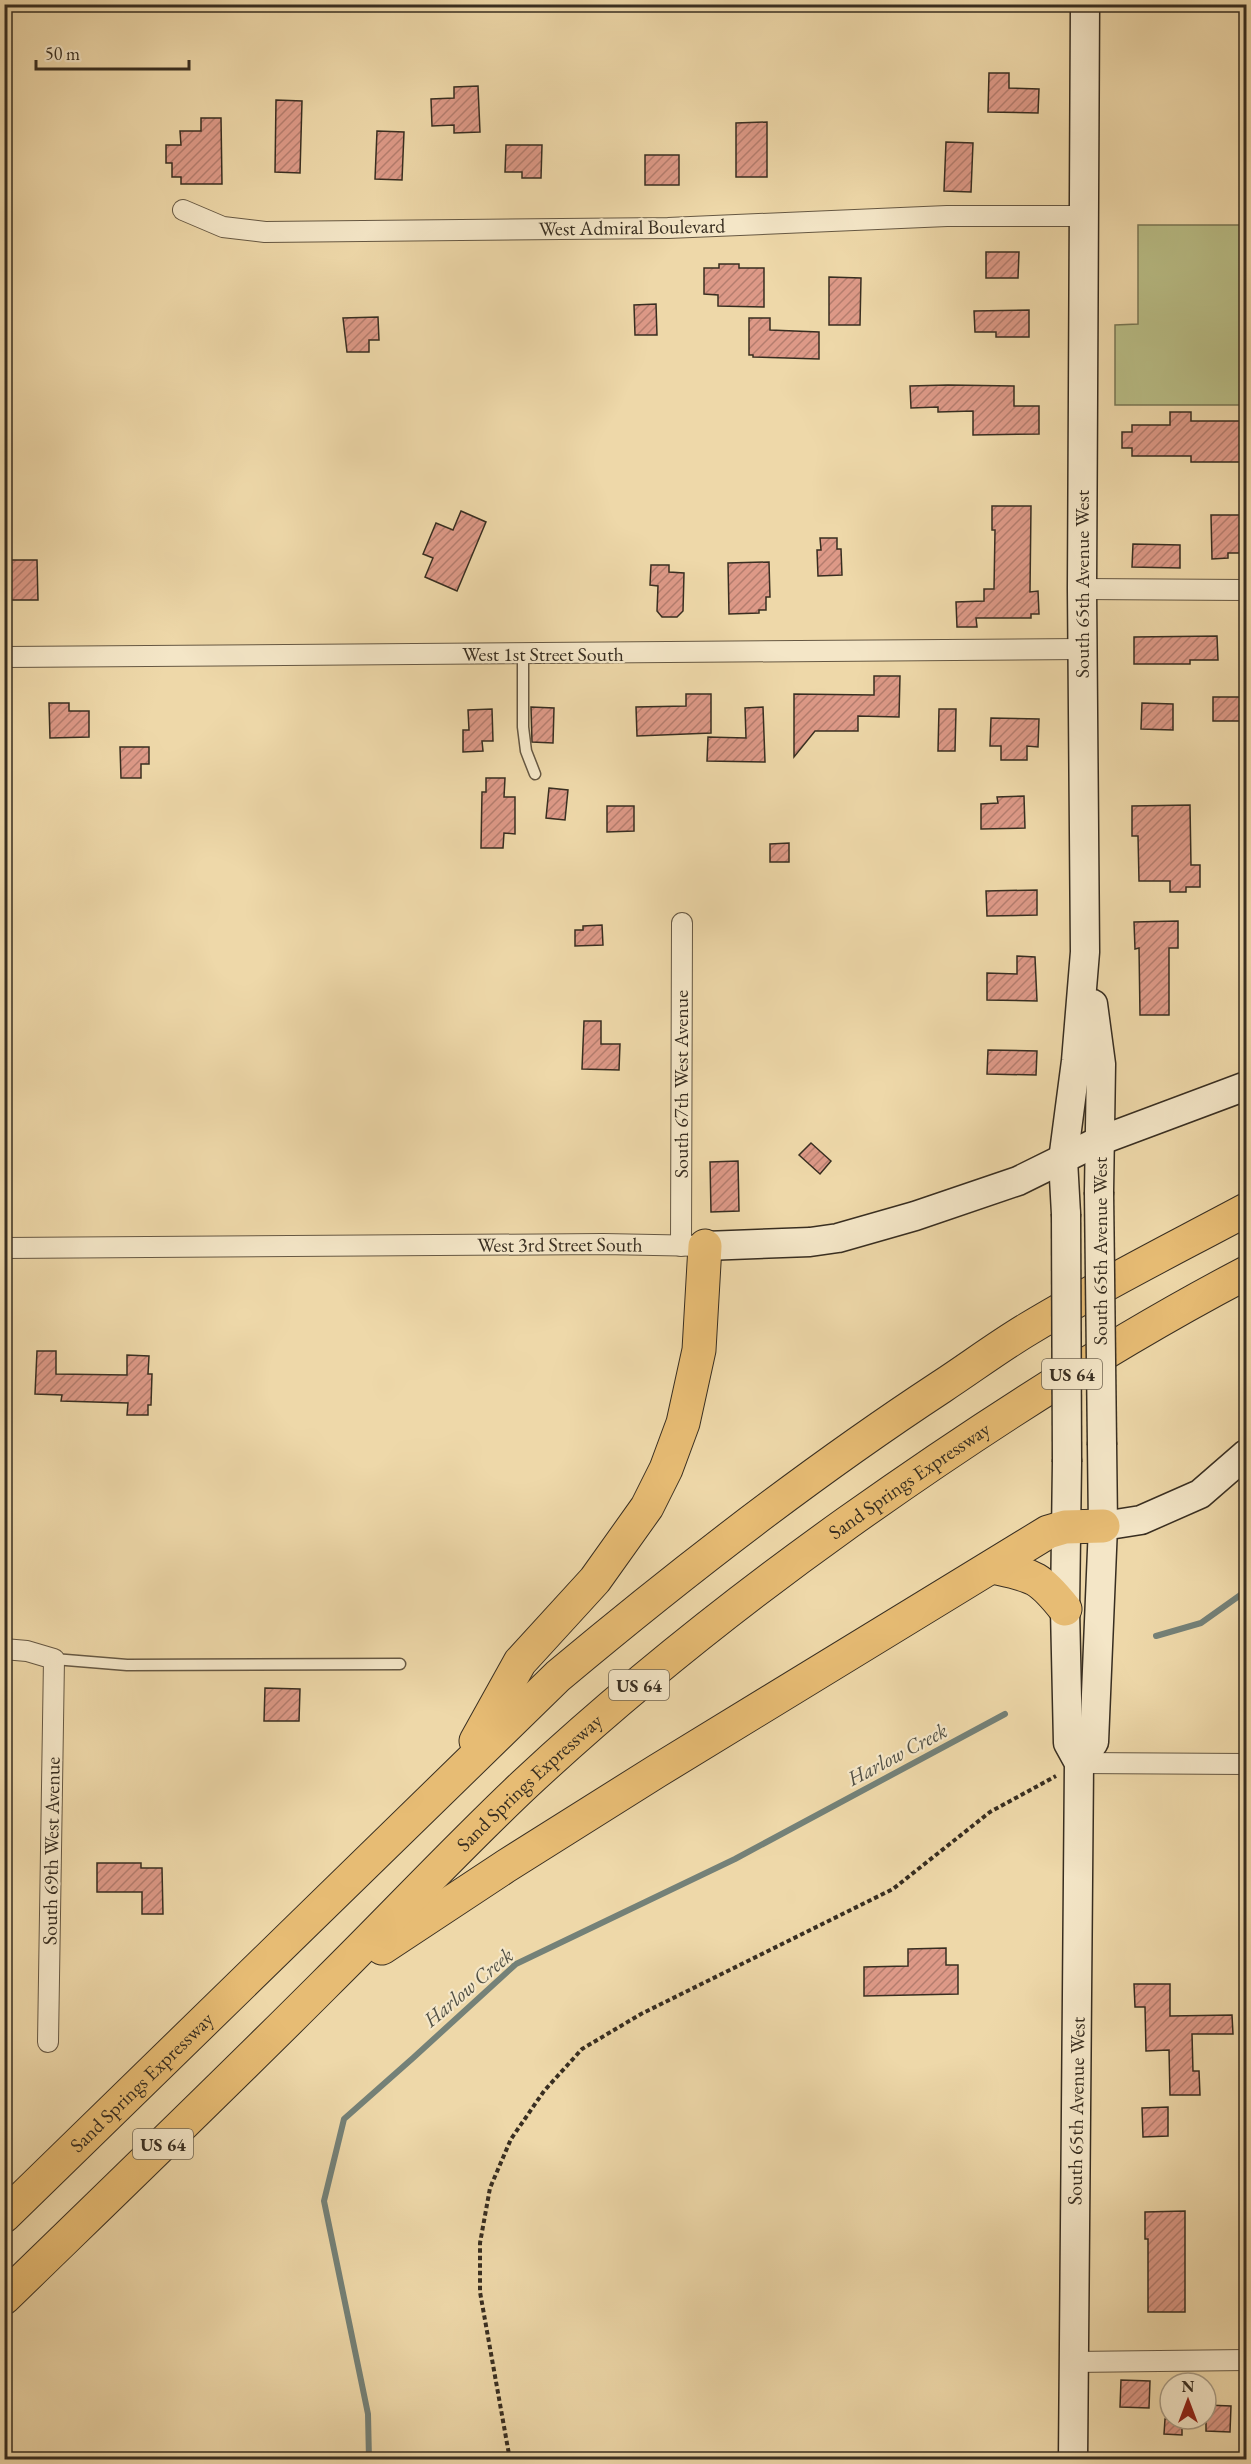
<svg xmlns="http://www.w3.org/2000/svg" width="1251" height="2464" font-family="'EB Garamond',serif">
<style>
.grass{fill:#b9be87;stroke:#787654;stroke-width:1.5}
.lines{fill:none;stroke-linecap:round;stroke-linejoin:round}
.stream{stroke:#748178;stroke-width:6}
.building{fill:url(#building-hatch);stroke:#382e21;stroke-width:1.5}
.lane-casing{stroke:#665843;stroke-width:13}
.street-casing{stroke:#665843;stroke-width:22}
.secondary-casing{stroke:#382e21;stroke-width:31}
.highway-casing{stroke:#382e21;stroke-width:35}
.path{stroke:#382e21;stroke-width:4;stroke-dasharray:4.5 3;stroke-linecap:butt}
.lane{stroke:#f4e6c7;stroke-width:10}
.street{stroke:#f4e6c7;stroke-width:20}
.secondary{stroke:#f4e6c7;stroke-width:28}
.highway{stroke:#e7bc74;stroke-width:33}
.secondary-bridge-casing{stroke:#382e21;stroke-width:31;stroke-linecap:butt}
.secondary-bridge{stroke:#f4e6c7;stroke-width:28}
.labels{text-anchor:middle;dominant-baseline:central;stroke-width:4.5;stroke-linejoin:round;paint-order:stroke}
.shield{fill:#f4e6c7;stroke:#706553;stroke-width:1.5}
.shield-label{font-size:18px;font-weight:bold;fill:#382e21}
.street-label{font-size:20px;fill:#382e21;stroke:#f4e6c7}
.water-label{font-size:21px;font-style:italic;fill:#515045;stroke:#f4e6c7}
</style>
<defs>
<pattern id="building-hatch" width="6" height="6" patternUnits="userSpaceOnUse" patternTransform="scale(1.5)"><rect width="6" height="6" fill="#dd9987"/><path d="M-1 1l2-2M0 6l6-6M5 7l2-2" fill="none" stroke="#b47d6e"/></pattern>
</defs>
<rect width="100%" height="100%" fill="#eed8a9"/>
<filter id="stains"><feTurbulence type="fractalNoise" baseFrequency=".00333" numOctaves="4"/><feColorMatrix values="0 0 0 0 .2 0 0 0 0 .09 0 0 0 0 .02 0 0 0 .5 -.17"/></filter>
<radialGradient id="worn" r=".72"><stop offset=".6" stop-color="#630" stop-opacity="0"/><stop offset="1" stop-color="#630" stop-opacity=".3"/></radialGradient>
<!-- grass -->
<path class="grass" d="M1138 225H1246V405H1115V325L1138 324Z"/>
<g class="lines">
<!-- stream -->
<g class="stream">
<path d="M1156 1636 1201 1623 1246 1591"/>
<path d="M369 2460 368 2414 324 2201 344 2119 413 2058 516 1964 735 1859 1005 1714"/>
</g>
</g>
<!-- building -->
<g class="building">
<path d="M989 73H1009V88L1039 89 1038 113 988 112Z"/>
<path d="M478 86 480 132 454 133V125L432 126 431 99 454 98V87Z"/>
<path d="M276 100 302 101 300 173 275 172Z"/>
<path d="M201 118H221L222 184H181V177H172V163H166V145H181L180 131H201Z"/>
<path d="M767 122V177H736V123Z"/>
<path d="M377 131 404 132 402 180 375 179Z"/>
<path d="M946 142 973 143 971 192 944 191Z"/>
<path d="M506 145H542L541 178H522V172H505Z"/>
<rect x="645" y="155" width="34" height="30"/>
<path d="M986 252H1019L1018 278H986Z"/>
<path d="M719 264H739V268H764V307L718 306V295L704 294V268H719Z"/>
<path d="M829 277 861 278 860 325H829Z"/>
<path d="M656 304 657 335H635L634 305Z"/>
<path d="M1029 310V337H996V332H975L974 311Z"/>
<path d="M378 317 379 340H369V352H347L343 318Z"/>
<path d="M749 318H770V330L819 332V359L753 357V355H749Z"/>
<path d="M948 385 1014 386V406H1039V434L973 435V411L938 412V407L911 408 910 386Z"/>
<path d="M1170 412H1191V421H1246V462H1191V456H1132V448H1122V432H1132V425H1170Z"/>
<path d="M992 506H1031L1030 592 1038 591 1039 614H1031V618H976L977 627H957L956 602 984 601V589H994L995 530H992Z"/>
<path d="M461 511 486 522 457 591 425 577 433 558 423 554 436 523 453 530Z"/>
<path d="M1211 515H1242V553H1228V558L1212 559Z"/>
<path d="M820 538H837V549H841L842 575 818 576 817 550H821Z"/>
<path d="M1133 544 1180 545V568L1132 567Z"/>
<path d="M4 560H37L38 600H4Z"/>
<path d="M769 562 770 597H766V610H759V613L729 614 728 563Z"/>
<path d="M651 565H669V572L684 573 683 611 677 617H662L657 611 658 586 650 585Z"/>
<path d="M1217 636 1218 660H1190V664H1134V637Z"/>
<path d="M874 676H900L899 717 858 716V731H815L794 757V694L874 695Z"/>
<path d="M686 694H711V733L637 736 636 707 686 706Z"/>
<path d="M1213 697H1242L1241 721H1213Z"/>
<path d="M49 703H69V711H89V737L50 738Z"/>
<path d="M1142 703 1173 704V730L1141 729Z"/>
<path d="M531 707 554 708 553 743 532 742Z"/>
<path d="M763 707 765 762 707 761 708 737 746 738 745 708Z"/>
<path d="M492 709 493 741H482L483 751 463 752V730H469L468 710Z"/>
<path d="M939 709H956L955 751H938Z"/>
<path d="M991 718 1039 719 1038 747 1027 746V760H1001V746H990Z"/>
<path d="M120 747H149V764H141V778H121Z"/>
<path d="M486 778H505L504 797H515V834L504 833 503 848H481L482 792H486Z"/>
<path d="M549 788 568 790 565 820 546 818Z"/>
<path d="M1024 796 1025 828 981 829V804L998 803 997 797Z"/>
<path d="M1190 805 1191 865H1200V887H1186V892H1170V881H1139L1138 836H1132V806Z"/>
<path d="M607 806H634V831L607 832Z"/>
<path d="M789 843V862H770V844Z"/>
<path d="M1037 890V915L987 916 986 891Z"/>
<path d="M1178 921V948H1169V1015H1140L1139 948 1135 949 1134 922Z"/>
<path d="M602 925 603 945 575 946V930H583V926Z"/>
<path d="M1017 956 1035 957 1037 1001 987 1000V973L1017 974Z"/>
<path d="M584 1021H601V1044H620L619 1070 582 1069Z"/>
<path d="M988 1050 1037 1051 1036 1075 987 1074Z"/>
<path d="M811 1143 831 1161 820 1174 799 1155Z"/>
<path d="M738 1161 739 1211 711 1212 710 1162Z"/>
<path d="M37 1351H56V1374L127 1375V1355L149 1356 148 1374H152L151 1405H148V1415H127L128 1403 61 1401 62 1395 35 1394Z"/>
<path d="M265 1688 300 1689 299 1721H264Z"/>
<path d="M97 1863H141V1868H162L163 1914H142V1892H97Z"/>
<path d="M946 1948V1965H958V1994L864 1996V1967L908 1966V1949Z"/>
<path d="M1134 1984H1170V2016L1232 2015 1233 2034H1192L1193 2071H1199L1200 2095H1170L1169 2050 1146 2051 1145 2007H1135Z"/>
<path d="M1168 2107V2136L1143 2137 1142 2108Z"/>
<path d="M1185 2211V2312H1148V2239H1145V2212Z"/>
<path d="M1121 2380 1150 2381 1149 2408 1120 2407Z"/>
<path d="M1206 2405 1231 2406 1230 2432 1206 2431Z"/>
<path d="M1165 2419H1182V2435L1164 2434Z"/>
</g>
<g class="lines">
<!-- lane casing -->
<g class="lane-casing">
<g id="lane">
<path d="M523 655V727L526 751 535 774"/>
<path d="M54 1659 127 1665 400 1664"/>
</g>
</g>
<!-- street casing -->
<g class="street-casing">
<g id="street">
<path d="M183 210 223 227 265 232 668 228 947 216H1084"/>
<path d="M1082 589 1246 590"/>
<path d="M4 657 1082 649"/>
<path d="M681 1246 682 923"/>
<path id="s1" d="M4 1248 603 1244 705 1246"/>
<path d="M4 1649 27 1651 54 1659 48 2042"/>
<path d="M1079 1763 1246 1764"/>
<path d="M1073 2362 1246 2360"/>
</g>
</g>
<!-- secondary casing -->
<g class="secondary-casing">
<g id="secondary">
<path d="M1093 1004 1101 1064 1099 1192"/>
<path d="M1066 1214 1063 1160 1076 1061 1085 952 1082 589 1085 4"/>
<path d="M705 1246 810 1242 838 1238 915 1216 1018 1181 1099 1141 1246 1086"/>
<path d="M1067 1462 1065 1609 1068 1743 1079 1763 1073 2460"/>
<path d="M1103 1526 1141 1520 1200 1494 1246 1454"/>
<path d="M1079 1763 1094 1742 1103 1526 1102 1445"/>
</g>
</g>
<!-- highway casing -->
<g class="highway-casing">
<g id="highway">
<path d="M992 1567C1033 1576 1038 1575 1065 1609"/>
<path d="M476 1741 520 1662 595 1580 647 1507 666 1469 683 1423 699 1350 705 1246"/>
<path d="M382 1948 506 1866 657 1771 1048 1532 1065 1527 1103 1526"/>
<path id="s2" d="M4 2216 558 1676C681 1573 807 1475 941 1387 970 1368 998 1347 1028 1329 1099 1286 1173 1249 1246 1210"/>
<path id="s3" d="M4 2298C111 2194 218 2091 324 1985 391 1919 456 1849 525 1784 626 1690 735 1603 847 1523 975 1432 1107 1346 1246 1273"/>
</g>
</g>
<!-- path -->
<path class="path" d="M510 2460 480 2292V2243L490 2188 511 2139 544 2091 582 2049 641 2014 893 1889 990 1812 1056 1776"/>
<!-- lane -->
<use href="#lane" class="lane"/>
<!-- street -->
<use href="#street" class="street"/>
<!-- secondary -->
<use href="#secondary" class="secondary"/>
<!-- highway -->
<use href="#highway" class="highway"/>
<!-- secondary-bridge casing -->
<g class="secondary-bridge-casing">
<g id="secondary-bridge">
<path d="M1099 1192 1102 1445"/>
<path d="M1066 1214 1067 1462"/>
</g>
</g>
<!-- secondary-bridge -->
<use href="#secondary-bridge" class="secondary-bridge"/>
</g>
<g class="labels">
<!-- shield labels -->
<g class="shield">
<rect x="1042" y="1359" width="60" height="30" rx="4.5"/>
<rect x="609" y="1670" width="60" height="30" rx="4.5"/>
<rect x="133" y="2129" width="60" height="30" rx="4.5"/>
</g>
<g class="shield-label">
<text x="1072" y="1374">US 64</text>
<text x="639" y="1685">US 64</text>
<text x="163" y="2144">US 64</text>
</g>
<!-- street labels -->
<g class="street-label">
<text transform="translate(632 227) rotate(-1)">West Admiral Boulevard</text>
<text transform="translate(1082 584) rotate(-90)">South 65th Avenue West</text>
<text x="543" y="654">West 1st Street South</text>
<text transform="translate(681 1084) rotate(-90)">South 67th West Avenue</text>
<text stroke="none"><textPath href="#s1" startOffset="556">West 3rd Street South</textPath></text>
<text transform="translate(1100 1251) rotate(-90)">South 65th Avenue West</text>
<text stroke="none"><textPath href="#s3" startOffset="1222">Sand Springs Expressway</textPath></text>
<text stroke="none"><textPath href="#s3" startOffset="736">Sand Springs Expressway</textPath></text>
<text transform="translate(51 1851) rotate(-89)">South 69th West Avenue</text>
<text stroke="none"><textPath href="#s2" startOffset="192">Sand Springs Expressway</textPath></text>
<text transform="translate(1076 2111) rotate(-89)">South 65th Avenue West</text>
</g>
<!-- water labels -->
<g class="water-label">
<text transform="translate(897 1754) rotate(-28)">Harlow Creek</text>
<text transform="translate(468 1987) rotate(-40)">Harlow Creek</text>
</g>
</g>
<!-- margin -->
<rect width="1251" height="2464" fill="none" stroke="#eed8a9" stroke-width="24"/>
<rect x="6" y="6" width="1239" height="2452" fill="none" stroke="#382e21" stroke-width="3"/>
<rect x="12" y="12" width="1227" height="2440" fill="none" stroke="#382e21" stroke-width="1.5"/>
<!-- north arrow -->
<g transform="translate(1188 2401)"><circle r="28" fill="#f4e6c7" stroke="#a99c85" stroke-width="1.5"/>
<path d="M0-4.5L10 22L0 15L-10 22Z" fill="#8f2418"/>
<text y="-9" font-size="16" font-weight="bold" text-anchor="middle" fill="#382e21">N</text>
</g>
<!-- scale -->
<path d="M36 60v9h153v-9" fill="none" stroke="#382e21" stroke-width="3"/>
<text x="45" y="60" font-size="18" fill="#382e21" stroke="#f4e6c7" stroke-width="4.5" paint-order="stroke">50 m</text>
<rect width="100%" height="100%" filter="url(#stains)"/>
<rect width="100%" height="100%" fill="url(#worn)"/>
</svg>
